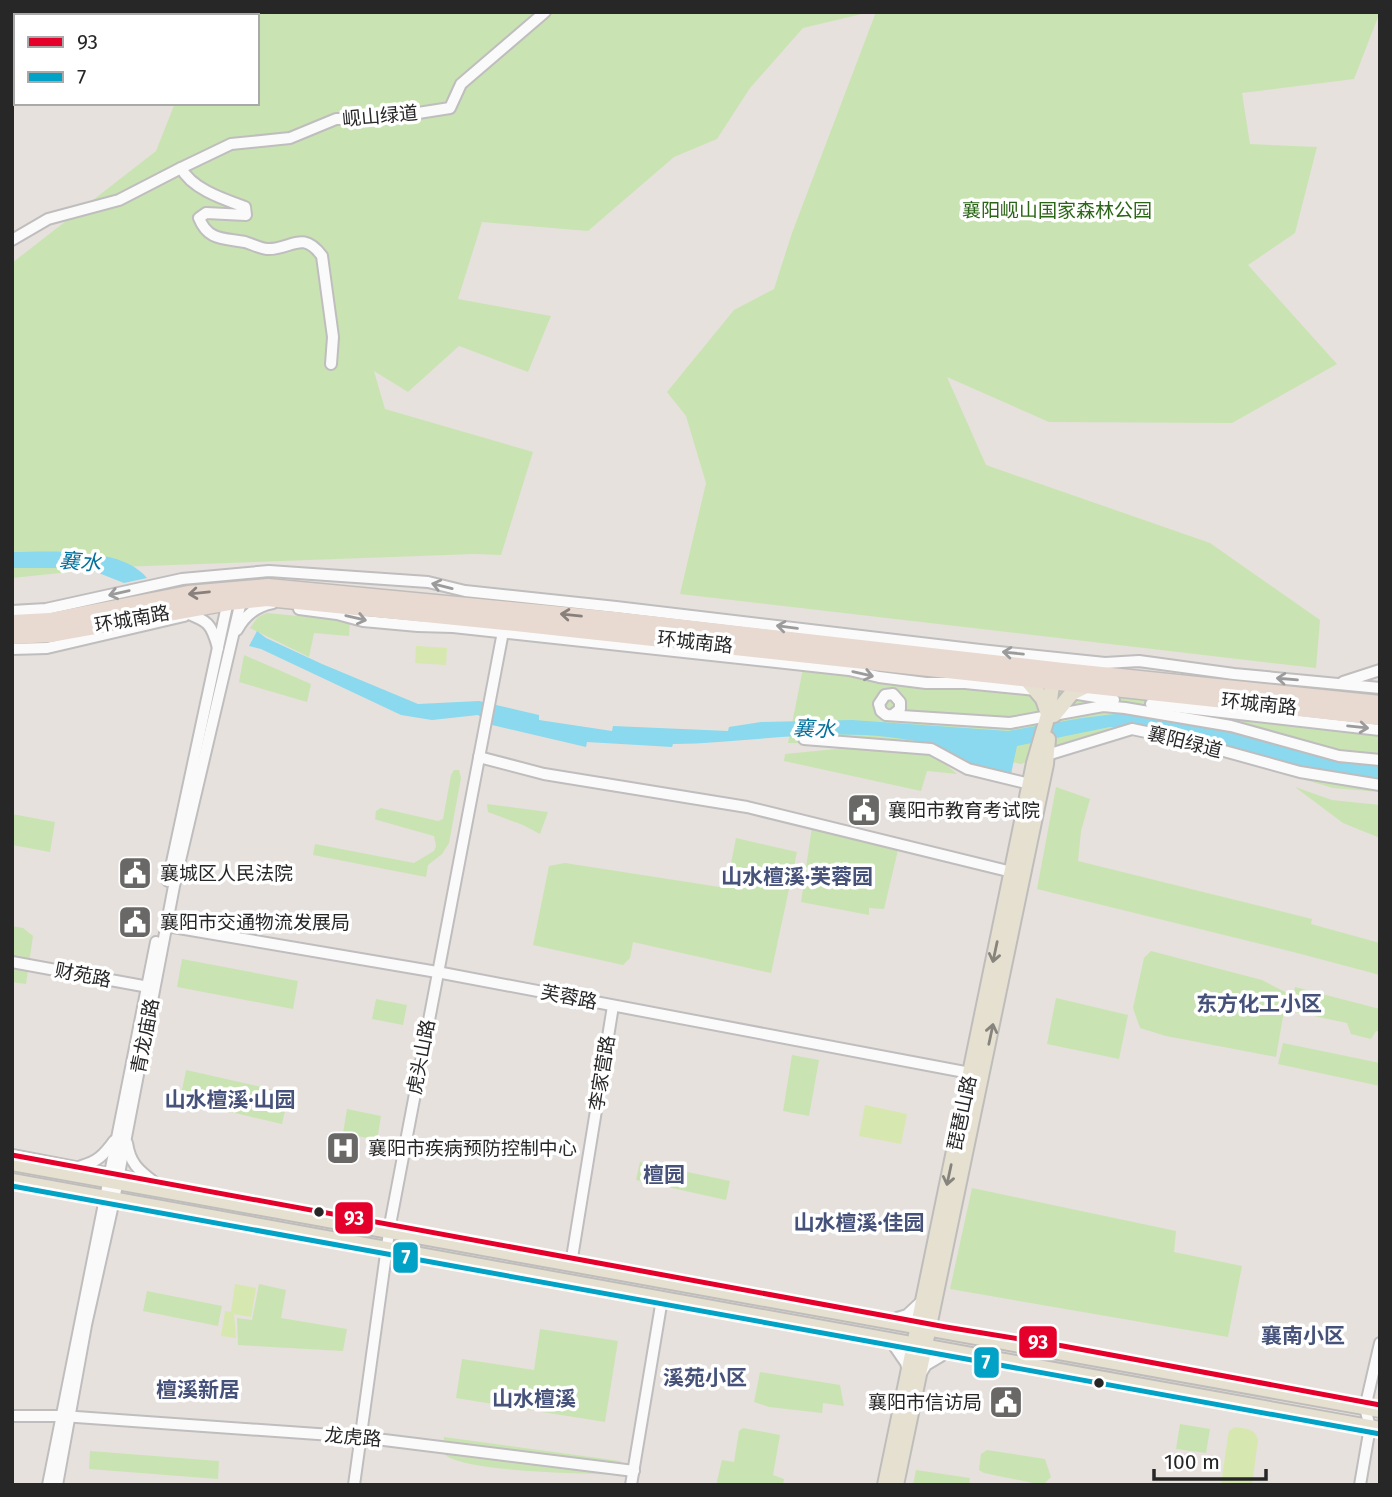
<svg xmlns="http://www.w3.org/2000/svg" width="1392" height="1497" font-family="'Fira Sans','Noto Sans SC',sans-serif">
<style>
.green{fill:#c9e4b2}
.pitch{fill:#d6e8af}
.water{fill:#8ad9ee}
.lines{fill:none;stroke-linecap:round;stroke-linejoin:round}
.minor-casing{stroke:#bfbdbe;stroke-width:14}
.major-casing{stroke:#bfbdbb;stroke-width:18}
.highway-casing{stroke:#bfbdbb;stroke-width:19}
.minor{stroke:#fbfafa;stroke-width:10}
.major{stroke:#e6e0d1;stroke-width:14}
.highway{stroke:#e8dad1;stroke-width:16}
.bus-1-casing{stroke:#fff;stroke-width:10}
.bus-2-casing{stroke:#fff;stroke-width:10}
.bus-1{stroke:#e4002b;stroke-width:5}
.bus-2{stroke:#02a2c6;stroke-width:5}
.oneway{stroke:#9c9b9b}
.oneway2{stroke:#88807c}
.oneway3{stroke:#86847c}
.bus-dot{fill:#272727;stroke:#fff;stroke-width:2.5}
.labels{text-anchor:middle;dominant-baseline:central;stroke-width:7;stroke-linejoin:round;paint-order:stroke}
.street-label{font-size:19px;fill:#272727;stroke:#fff}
.park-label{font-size:19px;fill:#2a6615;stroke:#fff}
.poi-label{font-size:19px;fill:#272727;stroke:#fff;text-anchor:start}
.water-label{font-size:21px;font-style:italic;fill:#05719d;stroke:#fff}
.neighbourhood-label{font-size:21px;font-weight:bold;fill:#46527a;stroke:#fff}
.line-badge{stroke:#fff;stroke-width:2.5}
.badge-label{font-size:19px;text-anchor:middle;font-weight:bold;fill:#fff}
</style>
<rect width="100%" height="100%" fill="#e6e1dc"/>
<!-- green -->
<g class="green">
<path d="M211 12H870L803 28 750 88 717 139 674 157 588 231 482 222 458 299 551 316 528 372 459 346 408 392 374 371 385 409 533 452 501 555 474 554 118 567 12 578V263L156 151 175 103H257V16H210Z"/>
<path d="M876 12H1380L1354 79 1242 93 1250 144 1317 147 1295 233 1248 265 1337 364 1232 423 1049 422 947 377 986 465 1210 543 1320 620 1316 668 680 594 706 483 686 416 667 392 734 310 774 289 792 233Z"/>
<path d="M267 613 350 621 349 636 314 633 309 657 250 628 258 617Z"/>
<path d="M806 654 1380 717V792L1333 788 1133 729 1021 764 931 744 788 743Z"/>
<path d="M244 655 311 684 307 702 239 682Z"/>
<path d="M846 748 932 753 957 774 927 771 921 791 784 761 785 754Z"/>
<path d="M454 770H459L461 778 449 843 442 854 428 865 426 877 313 855 315 844 414 863 434 851 436 846 434 836 377 820 375 819 376 811 381 808 438 821 443 819 451 775Z"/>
<path d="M1056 787 1090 799 1081 831 1078 861 1312 919 1311 924 1380 943V975L1301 954 1037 889Z"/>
<path d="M1295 787 1332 800 1380 805V838L1343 823Z"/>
<path d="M487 804 548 812 540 834 523 825 488 812Z"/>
<path d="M12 814 55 822 50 852 12 845Z"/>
<path d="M812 827 898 850 884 909 869 908V915L801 902Z"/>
<path d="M736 838 797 852 771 973 633 942 630 958 623 965 533 945 549 866 565 863 726 888Z"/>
<path d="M12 926 23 928 33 936 26 984 12 982Z"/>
<path d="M1151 951 1262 980 1287 993 1276 1057 1166 1036 1140 1028 1133 1008 1144 958Z"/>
<path d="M182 959 298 981 293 1009 177 987Z"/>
<path d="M1295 987 1380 1009V1032L1376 1031 1371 1039 1351 1034 1347 1023 1290 1011Z"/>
<path d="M1056 998 1128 1015 1119 1059 1047 1044Z"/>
<path d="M376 999 407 1005 403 1025 372 1019Z"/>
<path d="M1283 1043 1380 1063V1086L1278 1064Z"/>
<path d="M792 1055 819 1060 809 1116 783 1111Z"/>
<path d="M186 1070 289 1093 282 1124 180 1100Z"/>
<path d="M347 1109 381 1116 377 1140 343 1133Z"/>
<path d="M640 1162 730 1181 726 1200 636 1180Z"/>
<path d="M972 1188 1176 1231 1174 1252 1242 1266 1228 1337 950 1289Z"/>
<path d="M259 1284 286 1290 281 1318 347 1329 343 1351 238 1345 237 1318 252 1320Z"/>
<path d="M147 1291 222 1306 218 1326 143 1311Z"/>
<path d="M540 1329 618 1341 605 1422 456 1398 462 1359 534 1370Z"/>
<path d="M760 1372 840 1385 844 1406 823 1403 822 1413 769 1407 754 1402Z"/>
<path d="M1180 1424 1210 1429 1206 1453 1176 1449Z"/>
<path d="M743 1428 780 1435 773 1475 784 1479 783 1485H716L722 1460 734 1462 739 1431Z"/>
<path d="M444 1437 620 1461 625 1466 623 1475C591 1473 460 1473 443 1453Z"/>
<path d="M987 1450 1045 1459 1051 1477 1043 1485 984 1473 979 1470 981 1454Z"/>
<path d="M90 1451 219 1461 218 1479 89 1469Z"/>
<path d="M916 1470 970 1478 969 1485H913Z"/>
</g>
<!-- pitch -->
<g class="pitch">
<path d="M416 646 447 648 446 665 415 663Z"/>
<path d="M865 1105 907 1114 901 1144 859 1136Z"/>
<path d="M235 1284 256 1288 251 1317 234 1314 236 1338 221 1336 225 1311 231 1312Z"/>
<path d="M1235 1427C1246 1429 1255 1428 1258 1440L1252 1485H1221L1228 1436 1229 1431Z"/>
</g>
<!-- water -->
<g class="water">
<path d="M12 552C49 552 121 546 147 578L124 583 86 568H12Z"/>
<path d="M257 631 266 638 322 664 418 704 479 701 539 715V720L612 731 613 726 728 731 729 727 761 722 852 720 1008 731 1082 718 1115 714H1139L1186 719 1380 765V780L1339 776 1133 728 1110 727 1017 746 1011 774C997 770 982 769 969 764 957 759 947 751 935 747 921 741 903 739 888 737 816 729 745 743 673 744L672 747 587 742 586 747 492 725 478 715 432 720 401 715 261 649 249 646Z"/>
</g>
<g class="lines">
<!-- minor casing -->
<g class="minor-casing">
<g id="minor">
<path d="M181 168 231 144 290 138 336 119H380L450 108 461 84 545 12"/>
<path d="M12 240 48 219 119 200 181 168C192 189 223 199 245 207L246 215 206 213 199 218C208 241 224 238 245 242 252 244 259 248 267 249 291 250 302 229 322 256L333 337 331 364"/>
<path d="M299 609 337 614 363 621 418 626 453 627 849 670 879 677 926 683H965L1036 690"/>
<path d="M12 611 46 609 182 579 269 571 428 582 465 591 616 607 980 650 1105 663 1139 661 1234 674 1380 688"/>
<path d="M181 611C207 621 211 621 218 648"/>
<path d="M237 630C245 615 256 606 273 603"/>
<path d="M12 649 47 648 184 616"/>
<path d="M1343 682 1380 670"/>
<path d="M1072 693 1114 700"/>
<path d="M1151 704 1380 730"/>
<path d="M894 714 900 709V702L893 694 885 695 879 704 881 711 886 715 1010 723 1103 706 1125 708 1231 726 1339 756 1380 760"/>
<path d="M804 739 931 749 968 769 1030 784 1033 778"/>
<path d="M479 757 544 774 747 807 1012 872"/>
<path d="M1043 761 1047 755 1132 729 1184 740 1300 772 1380 785"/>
<path d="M168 881 229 596"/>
<path d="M167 926 437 972 970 1073"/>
<path d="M12 962 154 988"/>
<path d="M127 1143C130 1163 138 1170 154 1182"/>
<path d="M12 1155 127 1177"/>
<path d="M81 1166C97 1162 104 1155 114 1141"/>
<path d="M571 1264 613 1006"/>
<path d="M897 1318 907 1315 922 1301"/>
<path d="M895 1347 906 1363 908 1372"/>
<path d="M921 1373 926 1365 941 1356"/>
<path d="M12 1416H62L360 1437 634 1471"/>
<path d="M48 1485 156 942"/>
<path d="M57 1485 86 1325 114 1200 174 886 242 597"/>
<path d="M354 1485 390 1225 506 616"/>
<path d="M631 1485 662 1299"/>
<path d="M1360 1485 1370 1427 1365 1408 1380 1343"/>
</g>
</g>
<!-- major casing -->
<g class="major-casing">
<g id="major">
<path d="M1027 680 1043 699 1048 714"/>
<path d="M1054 715 1072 693 1086 686"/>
<path d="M12 1163 1380 1410"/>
<path d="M12 1181 1380 1429"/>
<path d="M885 1485 1034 763 1048 715 1054 671"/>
<path d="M896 1485 1046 764 1048 739"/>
</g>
</g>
<!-- highway casing -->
<g class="highway-casing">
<g id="highway">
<path d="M12 623 50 621 188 594 268 587 615 620 1063 671 1380 704"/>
<path d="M12 636 50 634 229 602 267 598 505 622 1380 717"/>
</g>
</g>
<!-- minor -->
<use href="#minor" class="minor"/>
<!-- major -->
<use href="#major" class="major"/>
<!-- highway -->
<use href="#highway" class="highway"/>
<!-- bus-1 casing -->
<g class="bus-1-casing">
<path id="bus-1" d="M12 1155 946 1327 1063 1346 1380 1405"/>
</g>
<!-- bus-2 casing -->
<g class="bus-2-casing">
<path id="bus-2" d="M12 1186 1380 1434"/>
</g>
<!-- bus-1 -->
<use href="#bus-1" class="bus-1"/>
<!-- bus-2 -->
<use href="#bus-2" class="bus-2"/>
</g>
<!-- one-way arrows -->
<defs><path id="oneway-shaft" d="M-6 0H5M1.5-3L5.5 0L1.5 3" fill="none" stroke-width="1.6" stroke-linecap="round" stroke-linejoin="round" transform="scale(1.75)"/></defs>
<g class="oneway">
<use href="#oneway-shaft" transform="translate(442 586) rotate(-166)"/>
<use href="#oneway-shaft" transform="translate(119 593) rotate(167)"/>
<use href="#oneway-shaft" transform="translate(356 618) rotate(13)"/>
<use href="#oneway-shaft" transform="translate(787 627) rotate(-173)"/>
<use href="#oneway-shaft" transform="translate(1013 653) rotate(-174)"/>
<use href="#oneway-shaft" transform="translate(863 674) rotate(13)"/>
<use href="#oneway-shaft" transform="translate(1287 679) rotate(-175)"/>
<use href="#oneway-shaft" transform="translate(1358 727) rotate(6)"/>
</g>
<g class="oneway2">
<use href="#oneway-shaft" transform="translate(199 593) rotate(174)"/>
<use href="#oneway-shaft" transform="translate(571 615) rotate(-174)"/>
</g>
<g class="oneway3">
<use href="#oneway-shaft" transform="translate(995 952) rotate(102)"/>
<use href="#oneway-shaft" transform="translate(991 1034) rotate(-78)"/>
<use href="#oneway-shaft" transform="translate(949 1175) rotate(102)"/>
</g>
<!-- icons -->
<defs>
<g id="civic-square" transform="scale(1.75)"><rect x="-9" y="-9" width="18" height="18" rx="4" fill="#6a6866" stroke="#fff"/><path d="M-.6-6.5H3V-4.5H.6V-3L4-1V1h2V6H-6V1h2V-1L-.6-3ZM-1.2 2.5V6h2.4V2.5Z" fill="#fff"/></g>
<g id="hospital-square" transform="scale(1.75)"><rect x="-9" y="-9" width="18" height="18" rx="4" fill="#6a6866" stroke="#fff"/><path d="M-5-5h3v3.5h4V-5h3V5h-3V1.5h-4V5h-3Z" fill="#fff"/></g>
</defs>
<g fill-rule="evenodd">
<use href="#civic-square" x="864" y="810"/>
<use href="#civic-square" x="135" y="873"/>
<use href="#civic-square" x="135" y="922"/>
<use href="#hospital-square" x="343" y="1148"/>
<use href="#civic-square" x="1006" y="1402"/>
</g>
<!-- markers -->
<g class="bus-dot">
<circle cx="319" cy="1212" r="6"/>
<circle cx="1099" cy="1383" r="6"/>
</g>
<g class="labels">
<!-- street labels -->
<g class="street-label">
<text transform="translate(380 116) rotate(-5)">岘山绿道</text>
<text transform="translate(132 619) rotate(-10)">环城南路</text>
<text transform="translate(695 642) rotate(6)">环城南路</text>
<text transform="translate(1259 704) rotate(6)">环城南路</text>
<text transform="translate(1185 742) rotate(14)">襄阳绿道</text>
<text transform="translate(83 975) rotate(11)">财苑路</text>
<text transform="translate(569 997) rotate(11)">芙蓉路</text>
<text transform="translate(145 1036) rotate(-79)">青龙庙路</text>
<text transform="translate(421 1057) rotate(-79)">虎头山路</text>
<text transform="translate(602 1073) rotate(-81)">李家营路</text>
<text transform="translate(962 1113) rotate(-78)">琵琶山路</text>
<text transform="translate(353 1437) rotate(5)">龙虎路</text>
</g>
<!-- park labels -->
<g class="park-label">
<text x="1057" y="210">襄阳岘山国家森林公园</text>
</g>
<!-- poi labels -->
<g class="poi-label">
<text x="888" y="810">襄阳市教育考试院</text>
<text x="160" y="873">襄城区人民法院</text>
<text x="160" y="922">襄阳市交通物流发展局</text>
<text x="368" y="1148">襄阳市疾病预防控制中心</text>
<text x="982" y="1402" text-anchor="end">襄阳市信访局</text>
</g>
<!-- water labels -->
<g class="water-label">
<text transform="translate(80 562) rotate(4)">襄水</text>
<text transform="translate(814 729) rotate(2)">襄水</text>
</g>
<!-- neighbourhood labels -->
<g class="neighbourhood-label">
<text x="797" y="877">山水檀溪·芙蓉园</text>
<text x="1259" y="1004">东方化工小区</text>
<text x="230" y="1100">山水檀溪·山园</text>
<text x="664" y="1175">檀园</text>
<text x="859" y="1223">山水檀溪·佳园</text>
<text x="1303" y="1336">襄南小区</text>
<text x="705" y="1378">溪苑小区</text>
<text x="198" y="1390">檀溪新居</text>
<text x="534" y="1399">山水檀溪</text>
</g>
</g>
<g class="line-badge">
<rect x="334" y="1201" width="40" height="34" rx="7" fill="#e4002b"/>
<rect x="392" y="1241" width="27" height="33" rx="7" fill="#02a2c6"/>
<rect x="1018" y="1325" width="40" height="34" rx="7" fill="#e4002b"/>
<rect x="973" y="1346" width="27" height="33" rx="7" fill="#02a2c6"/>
</g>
<g class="badge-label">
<text x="354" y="1225">93</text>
<text x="406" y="1264">7</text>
<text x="1038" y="1349">93</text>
<text x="986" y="1369">7</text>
</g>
<!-- border -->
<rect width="1392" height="1497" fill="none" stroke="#272727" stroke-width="28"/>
<!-- legend -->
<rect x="14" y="14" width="245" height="91" fill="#ffffff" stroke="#a9a9a9" stroke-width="2"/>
<rect x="28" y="37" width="35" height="10" fill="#e4002b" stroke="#a9a9a9" stroke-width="2"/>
<text x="77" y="49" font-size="21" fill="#272727">93</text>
<rect x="28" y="72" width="35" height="10" fill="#02a2c6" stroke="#a9a9a9" stroke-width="2"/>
<text x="77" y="84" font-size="21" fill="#272727">7</text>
<!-- scale -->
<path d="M1154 1469v10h112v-10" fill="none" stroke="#272727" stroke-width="3.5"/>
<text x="1164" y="1469" font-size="21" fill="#272727" stroke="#ffffff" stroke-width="5" paint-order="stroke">100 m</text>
</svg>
